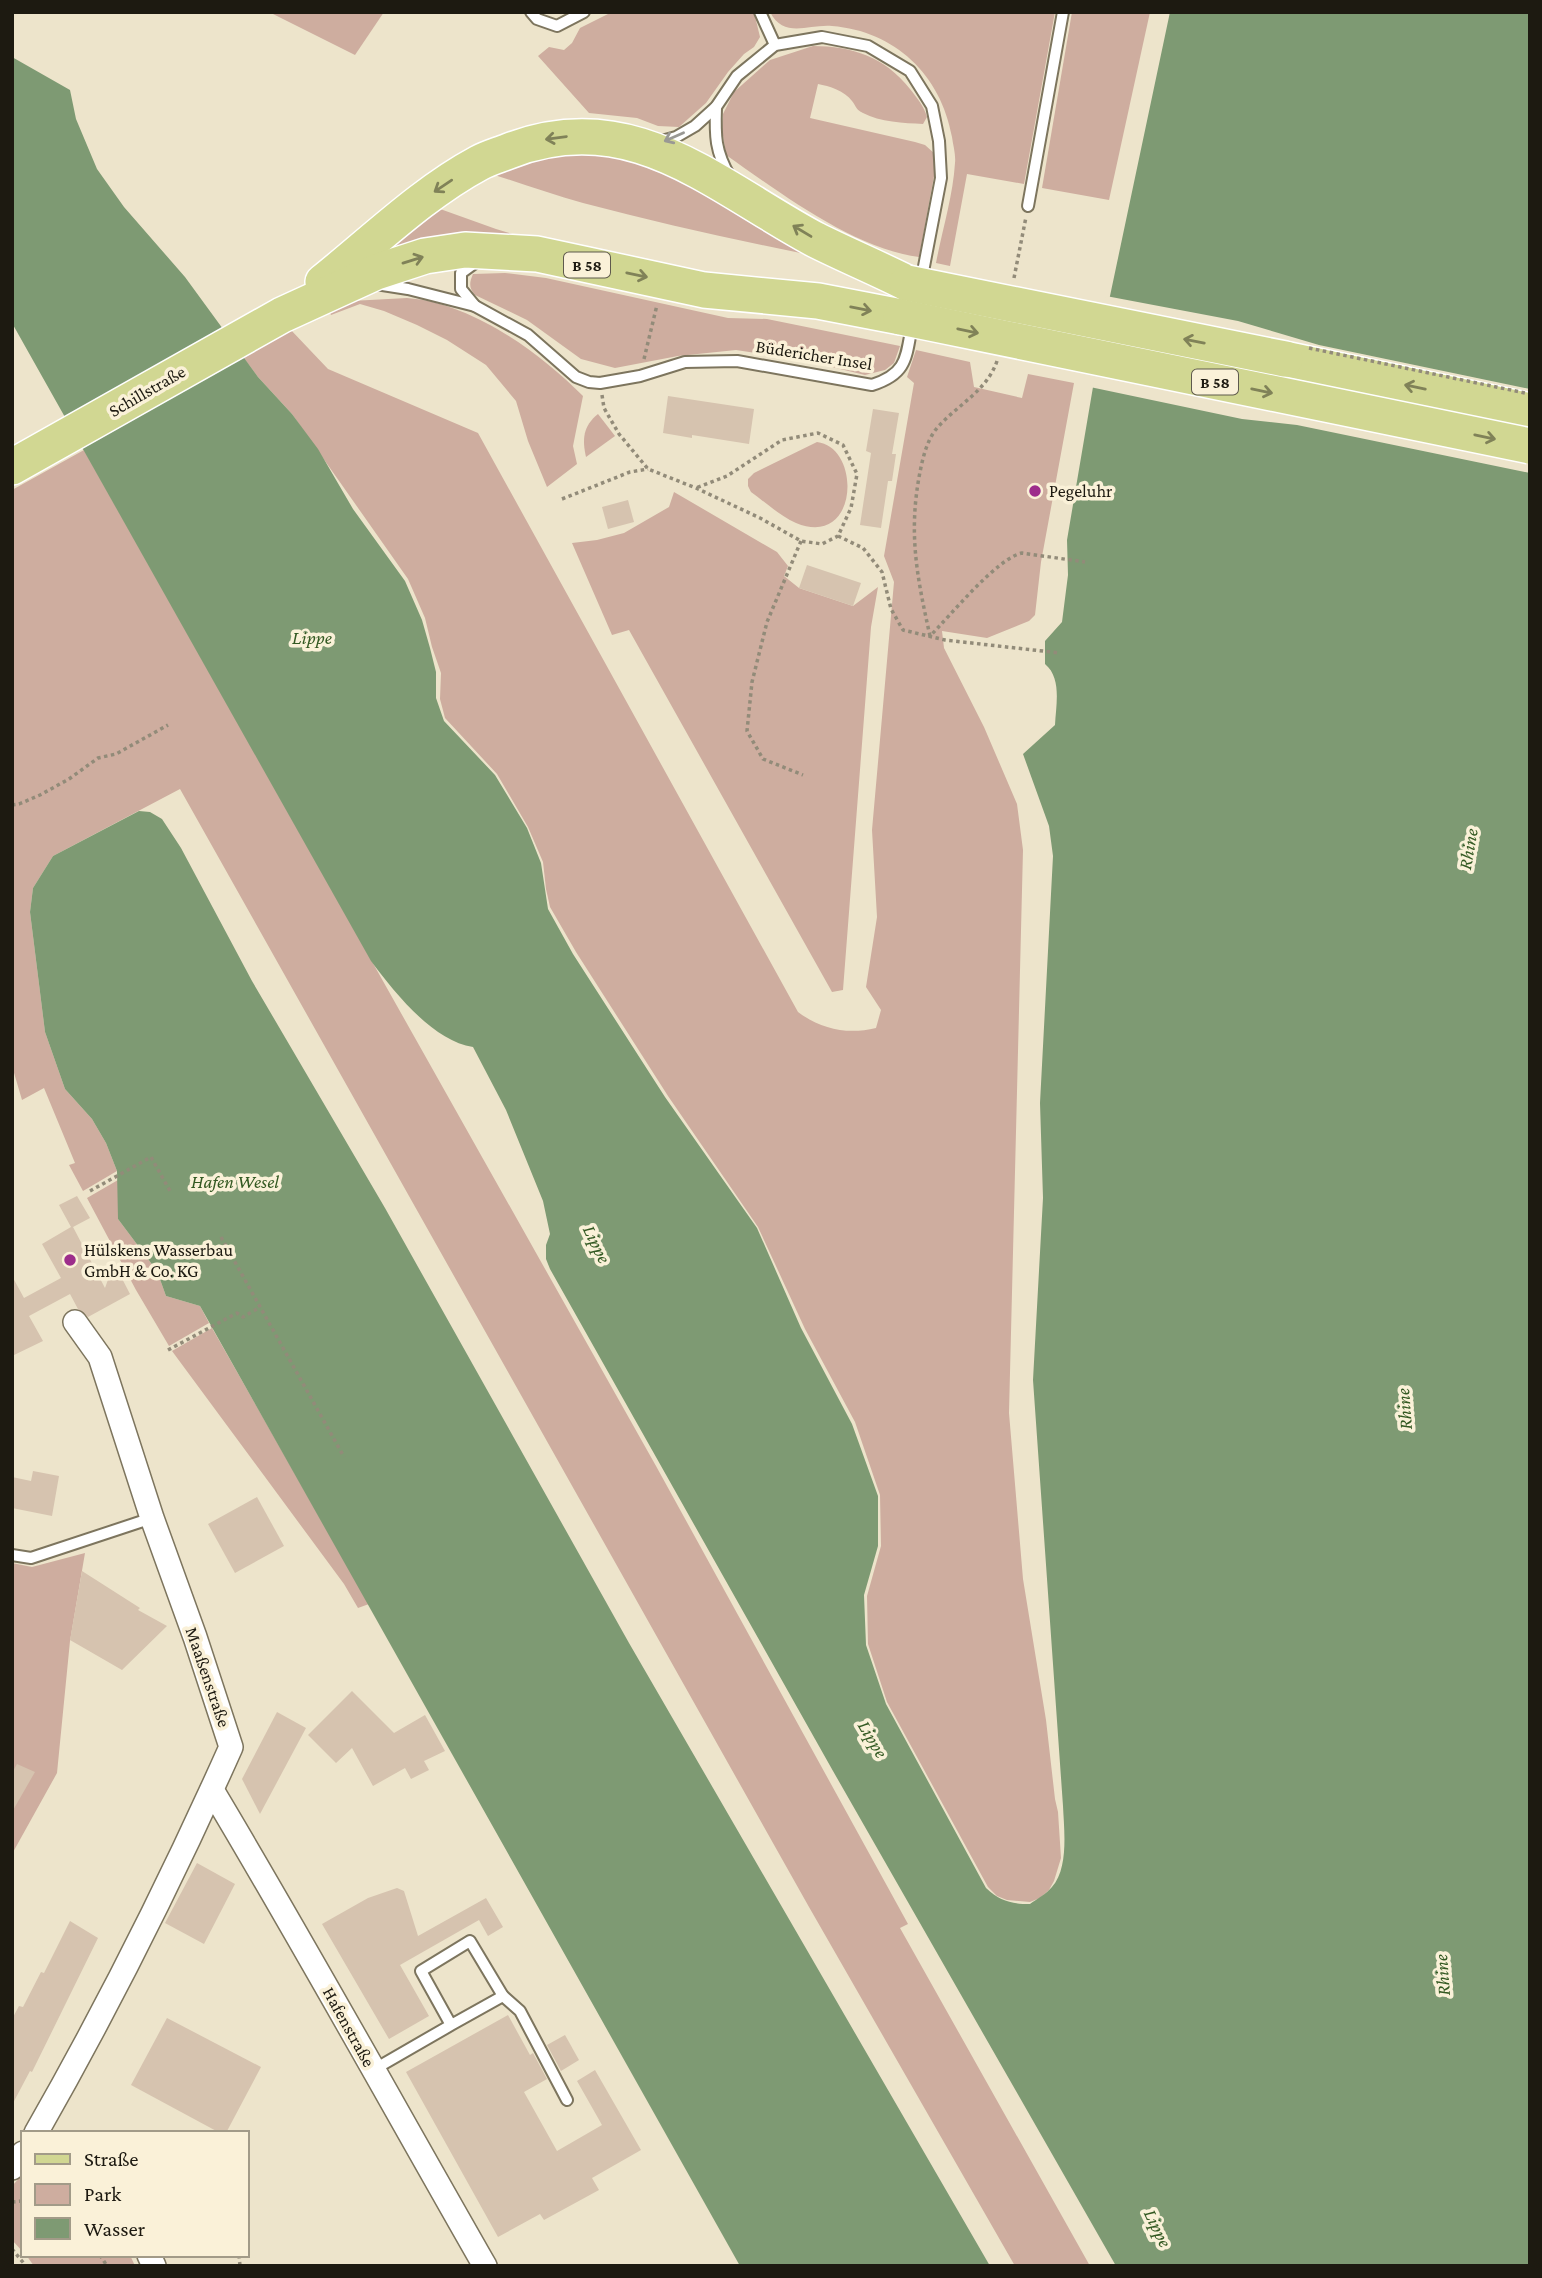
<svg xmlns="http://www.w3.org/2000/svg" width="1542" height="2278" font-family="'Crimson Pro',serif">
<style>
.green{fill:#cead9f}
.water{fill:#7e9a73}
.pier{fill:#ede4cb}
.building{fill:#d6c3af}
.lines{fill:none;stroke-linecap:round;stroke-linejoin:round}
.lane-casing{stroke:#7d755e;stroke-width:14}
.street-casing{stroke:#7d755e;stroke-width:26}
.primary-casing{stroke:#fff;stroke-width:38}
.path{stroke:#928b79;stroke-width:3.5;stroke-dasharray:3.5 3.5;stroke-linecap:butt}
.lane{stroke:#fff;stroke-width:10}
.street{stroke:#fff;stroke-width:23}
.primary{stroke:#d1d792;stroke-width:35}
.primary-bridge-casing{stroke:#fff;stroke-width:38;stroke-linecap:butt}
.path-bridge{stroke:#928b79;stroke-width:3.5;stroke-dasharray:3.5 3.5;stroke-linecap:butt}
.primary-bridge{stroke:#d1d792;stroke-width:35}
.oneway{stroke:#999894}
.oneway2{stroke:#808258}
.poi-dot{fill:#9d2d8b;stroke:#faf1d8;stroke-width:2.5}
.labels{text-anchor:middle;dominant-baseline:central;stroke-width:7;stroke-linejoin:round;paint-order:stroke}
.shield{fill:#faf1d8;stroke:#5f5a4d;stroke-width:2}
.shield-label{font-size:16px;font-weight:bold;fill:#1d1a11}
.street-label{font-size:18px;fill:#1d1a11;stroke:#faf1d8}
.poi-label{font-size:18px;fill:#1d1a11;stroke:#faf1d8;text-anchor:start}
.water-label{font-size:19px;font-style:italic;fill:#335922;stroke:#faf1d8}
</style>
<rect width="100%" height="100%" fill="#ede4cb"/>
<!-- green -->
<g class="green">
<path d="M269 12H384L355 55Z"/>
<path d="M612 12H754L760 37 754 47 744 54 728 72 706 103 679 127 658 126 637 118 589 113 538 56 549 47 564 50 572 43 580 28Z"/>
<path d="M770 12H1055L1024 184 967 174 950 266 936 263C942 231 953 196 955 163 956 155 953 145 952 137 941 75 895 31 832 26 808 24 784 39 770 12Z"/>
<path d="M1072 12H1150L1109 200 1042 188Z"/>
<path d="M813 46C852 46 885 57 910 89 917 98 924 106 927 117L923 124C904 123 880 122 863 113 856 110 856 106 852 101 845 91 829 86 818 84L810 118 915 142 925 145 935 154V171L919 257C854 249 779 192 726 155L722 129 723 114 734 92 770 60Z"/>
<path d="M623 150 855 264C764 246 673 227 583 203 550 194 518 182 485 172L528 153Z"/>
<path d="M429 205 496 229 565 250 350 276Z"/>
<path d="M505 273 546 278 728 318 767 319 900 346 894 363 885 370 865 375 803 360 736 350 678 356 615 368 581 359 527 320 475 295C469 288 469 283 473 274Z"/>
<path d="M407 298C472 303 539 352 583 396L573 446 577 464 547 487 528 441 516 401 486 365 447 340 417 325 384 311 360 304 331 315 328 308 351 301Z"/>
<path d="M290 329 328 369 478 433 798 1012C821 1029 847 1035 876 1028L881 1010 866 987 877 917 872 830 894 582 884 556 914 383 907 377 916 350 970 362 974 387 1022 398 1028 374 1074 383 1041 562 1035 615 1029 621 987 638 942 631 944 648 984 727 1017 804 1023 850 1009 1413 1023 1579 1046 1720 1055 1799 1058 1812 1061 1858 1054 1881 1049 1890 1040 1898 1030 1902 1007 1900 997 1896 988 1887 887 1702 868 1644 867 1596 881 1546 880 1495 855 1422 805 1329 758 1227 668 1096 576 952 550 907 546 889 543 862 528 827 497 774 445 718 440 699 441 673 432 647 425 618 408 579 292 414 258 377 243 357Z"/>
<path d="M598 414 615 436 586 457C582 439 583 426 598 414Z"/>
<path d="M817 442C862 447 859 549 796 523 780 516 765 502 751 492L748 486V479L754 473Z"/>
<path d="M84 450 656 1466 908 1924 900 1928 1090 2266H1015L809 1907 180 789 53 856 33 888 30 912 45 1032 65 1089 92 1119 106 1143 117 1171 83 1191 69 1165 75 1163 44 1088 22 1100 12 1066V490Z"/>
<path d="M674 492 777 552 788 566 784 576 799 588 853 606 878 587 871 627 843 990 832 992 629 630 612 635 572 543 597 540 624 533 669 507Z"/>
<path d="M118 1180V1219L157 1271 166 1296 200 1306 209 1323 169 1346 136 1290 87 1198Z"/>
<path d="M212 1328 369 1604 358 1608 344 1584 172 1351Z"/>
<path d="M85 1553 70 1641 57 1773 12 1854V1563L32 1567Z"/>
<path d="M23 2174V2252L12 2240V2186Z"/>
<path d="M26 2255H130L135 2266H34Z"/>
</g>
<!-- water -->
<g class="water">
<path d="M1170 12H1530V2266H1116L833 1771 550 1269 546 1259V1245L550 1234 543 1201 506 1110 473 1047C433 1041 395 993 371 961L12 323V57L70 90 76 119 97 169 124 207 185 277 258 377 292 414 318 449 353 509 405 581 422 620 430 648 436 672V698L444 721 495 775 527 828 541 863 548 909 573 954 665 1097 757 1228 801 1328 852 1424 878 1496V1546L864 1595 866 1645 886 1704 986 1888C1000 1901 1011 1904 1030 1904 1037 1899 1046 1894 1052 1887 1069 1868 1064 1829 1063 1806L1033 1380 1043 1198 1040 1103 1053 856 1049 826 1023 754 1055 725C1056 705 1062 678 1045 664V641L1062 622 1068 575 1067 540 1093 387 1110 296Z"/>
<path d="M139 811 150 812 162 819 181 848 252 981 385 1208 629 1643 990 2266H740L200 1306 166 1296 157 1271 118 1219 117 1171 106 1143 92 1119 65 1089 45 1032 30 912 33 888 53 856Z"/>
</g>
<!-- pier -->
<path class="pier" d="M1106 296 1238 321 1319 345 1530 389V473L1297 425 1242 419 1090 387Z"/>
<!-- building -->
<g class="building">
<path d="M668 396 754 409 749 444 692 435V438L663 433Z"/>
<path d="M873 409 899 413 892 454H896L892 481H888L881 528 860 525 871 453 866 451Z"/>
<path d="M628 500 634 522 608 529 602 507Z"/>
<path d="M807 565 861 583 853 606 799 588Z"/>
<path d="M77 1196 90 1218 73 1227 105 1288 114 1263 130 1294 88 1317 78 1309 70 1294 29 1316 43 1341 12 1356V1276L24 1298 61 1278 42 1244 71 1227 59 1205Z"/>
<path d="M33 1471 59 1476 52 1516 12 1508V1477L31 1481Z"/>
<path d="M257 1497 284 1546 235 1573 208 1524Z"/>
<path d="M82 1571 140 1608 138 1610 167 1626 122 1670 70 1640Z"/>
<path d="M352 1691 394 1733 425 1715 445 1751 424 1761 429 1770 411 1779 405 1768 373 1786 352 1748 336 1763 308 1735Z"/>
<path d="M277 1712 306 1728 260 1814 242 1779Z"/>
<path d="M17 1764 35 1772 12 1812V1773Z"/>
<path d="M197 1863 235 1884 204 1944 165 1923Z"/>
<path d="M397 1888 404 1891 418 1936 486 1898 503 1927 488 1936 479 1920 400 1965 429 2016 389 2039 322 1924 368 1898Z"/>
<path d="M70 1921 98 1938 32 2072 30 2071 12 2105V2019L19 2006 23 2007 41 1972 44 1973Z"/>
<path d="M508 2015 530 2055 533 2053 547 2079 524 2092 557 2151 602 2125 577 2081 595 2070 641 2150 592 2178 599 2190 544 2220 540 2214 498 2237 406 2072Z"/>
<path d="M167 2018 261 2067 226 2133H220L131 2085Z"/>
<path d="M565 2035 579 2060 561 2071 547 2045Z"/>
</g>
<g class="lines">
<!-- lane casing -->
<g class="lane-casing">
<g id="lane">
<path d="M531 12 537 19 557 26 584 12"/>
<path d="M760 12 775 45"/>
<path d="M716 107C715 136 715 151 730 177"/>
<path d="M658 142 676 137 695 126 716 107 737 76 775 45 822 37 868 46 910 71 932 106 939 141 941 178 921 282"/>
<path d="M1028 206 1063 12"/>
<path d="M376 284 408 289 475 306 528 335 576 377 589 382 600 383 640 376 685 362 737 361 872 385C907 374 906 358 912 325"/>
<path d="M475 306 461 289V273L479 260"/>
<path d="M12 1555 31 1558 152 1518"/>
<path d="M503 1996 520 2011 567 2100"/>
<path d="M373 2070 451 2025 421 1971 470 1941 503 1996 451 2025"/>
</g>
</g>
<!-- street casing -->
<g class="street-casing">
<g id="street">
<path d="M212 1790C306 1947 394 2107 485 2266"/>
<path d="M36 2133C108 2007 172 1879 231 1747L195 1637 152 1518 100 1357 75 1322"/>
<path d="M12 2168 23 2153"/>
<path d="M149 2255 154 2266"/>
</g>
</g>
<!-- primary casing -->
<g class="primary-casing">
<g id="primary">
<path d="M323 282C373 242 423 193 479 163 488 158 499 155 509 151 632 103 715 186 816 240 846 255 877 268 907 283"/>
<path d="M1285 359 1530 411"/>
<path d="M12 467 282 315 376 272 425 256 465 250 537 254 704 290 818 301 901 317"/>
</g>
</g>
<!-- path -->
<g class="path">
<path d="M1014 278 1026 217"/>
<path d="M644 359 657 305"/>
<path d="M997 361C987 391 957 405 937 428 927 440 923 457 920 472 908 533 917 577 930 636 950 616 997 558 1022 553L1085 562"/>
<path d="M602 395 604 408 619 434 648 469 696 488 760 518 801 541 822 544 838 536 851 508 857 474 843 445 818 433 782 440 727 476 696 488"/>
<path d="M562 499 630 472 648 469"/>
<path d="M838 536 863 548 882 572 891 609 903 630 945 640 1060 653"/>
<path d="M801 541 767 622 752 682 747 731 763 759 803 775"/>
<path d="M12 805 19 804 40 795 69 779 98 758 116 754 168 725"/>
<path d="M90 1191 151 1157 170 1191"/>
<path d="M221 1237 344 1457"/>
<path d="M168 1350 237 1313 243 1317 260 1307"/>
<path d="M12 2202 23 2201"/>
<path d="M12 2249 26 2266"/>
<path d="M100 2255 107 2266"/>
<path d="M239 2255 240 2266"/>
</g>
<!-- lane -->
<use href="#lane" class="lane"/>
<!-- street -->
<use href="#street" class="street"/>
<!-- primary -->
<use href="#primary" class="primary"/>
<!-- primary-bridge casing -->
<g class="primary-bridge-casing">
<g id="primary-bridge">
<path d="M907 283 1285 359"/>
<path d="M901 317 1530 446"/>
</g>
</g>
<!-- path-bridge -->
<path class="path-bridge" d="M1309 348 1530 394"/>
<!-- primary-bridge -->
<use href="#primary-bridge" class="primary-bridge"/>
</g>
<!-- one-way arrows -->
<defs><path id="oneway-shaft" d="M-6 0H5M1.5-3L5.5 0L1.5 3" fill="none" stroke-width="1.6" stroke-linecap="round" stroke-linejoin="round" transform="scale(1.75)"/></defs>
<use class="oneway" href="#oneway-shaft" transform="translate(674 137) rotate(156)"/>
<g class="oneway2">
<use href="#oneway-shaft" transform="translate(556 138) rotate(172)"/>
<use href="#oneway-shaft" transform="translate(443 186) rotate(146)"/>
<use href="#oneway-shaft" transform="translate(802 231) rotate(-149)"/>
<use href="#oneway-shaft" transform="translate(413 260) rotate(-17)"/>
<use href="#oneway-shaft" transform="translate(637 275) rotate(12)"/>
<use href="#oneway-shaft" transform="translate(861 309) rotate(11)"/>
<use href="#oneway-shaft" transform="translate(968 331) rotate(12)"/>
<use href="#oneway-shaft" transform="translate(1194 341) rotate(-169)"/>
<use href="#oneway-shaft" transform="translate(1415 387) rotate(-168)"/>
<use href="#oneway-shaft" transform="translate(1262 391) rotate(12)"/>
<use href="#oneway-shaft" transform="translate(1485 437) rotate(12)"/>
</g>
<!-- markers -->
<g class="poi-dot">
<circle cx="1035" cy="491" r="7"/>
<circle cx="70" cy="1260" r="7"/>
</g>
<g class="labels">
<!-- shield labels -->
<g class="shield">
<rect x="564" y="252.5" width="46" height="25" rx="5"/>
<rect x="1192" y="369.5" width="46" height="25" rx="5"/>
</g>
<g class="shield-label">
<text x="587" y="265">B 58</text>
<text x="1215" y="382">B 58</text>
</g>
<!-- street labels -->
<g class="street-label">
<text transform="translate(814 355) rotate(9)">Büdericher Insel</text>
<text transform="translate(147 391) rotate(-30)">Schillstraße</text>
<text transform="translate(208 1677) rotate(71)">Maaßenstraße</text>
<text transform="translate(349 2027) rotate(61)">Hafenstraße</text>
</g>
<!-- poi labels -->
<g class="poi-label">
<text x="1049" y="491">Pegeluhr</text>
<text x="84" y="1250">Hülskens Wasserbau<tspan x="84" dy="21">GmbH &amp; Co. KG</tspan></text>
</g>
<!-- water labels -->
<g class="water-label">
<text x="312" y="637">Lippe</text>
<text transform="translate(1468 849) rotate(-80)">Rhine</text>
<text x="235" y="1181">Hafen Wesel</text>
<text transform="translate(597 1244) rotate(64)">Lippe</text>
<text transform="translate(1404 1409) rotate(-94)">Rhine</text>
<text transform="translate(873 1739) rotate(59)">Lippe</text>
<text transform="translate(1442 1975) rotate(-94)">Rhine</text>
<text transform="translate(1158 2228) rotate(64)">Lippe</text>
</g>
</g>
<!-- border -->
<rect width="1542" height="2278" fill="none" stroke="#1d1a11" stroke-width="28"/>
<!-- legend -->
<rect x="21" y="2131" width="228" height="126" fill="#faf1d8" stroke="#a29b88" stroke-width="2"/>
<rect x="35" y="2154" width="35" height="10" fill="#d1d792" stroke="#a29b88" stroke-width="2"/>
<text x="84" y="2166" font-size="21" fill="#1d1a11">Straße</text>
<rect x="35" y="2184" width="35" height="21" fill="#cead9f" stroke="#a29b88" stroke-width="2"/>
<text x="84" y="2201" font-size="21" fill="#1d1a11">Park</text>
<rect x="35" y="2218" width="35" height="21" fill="#7e9a73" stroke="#a29b88" stroke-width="2"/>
<text x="84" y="2236" font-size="21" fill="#1d1a11">Wasser</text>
</svg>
